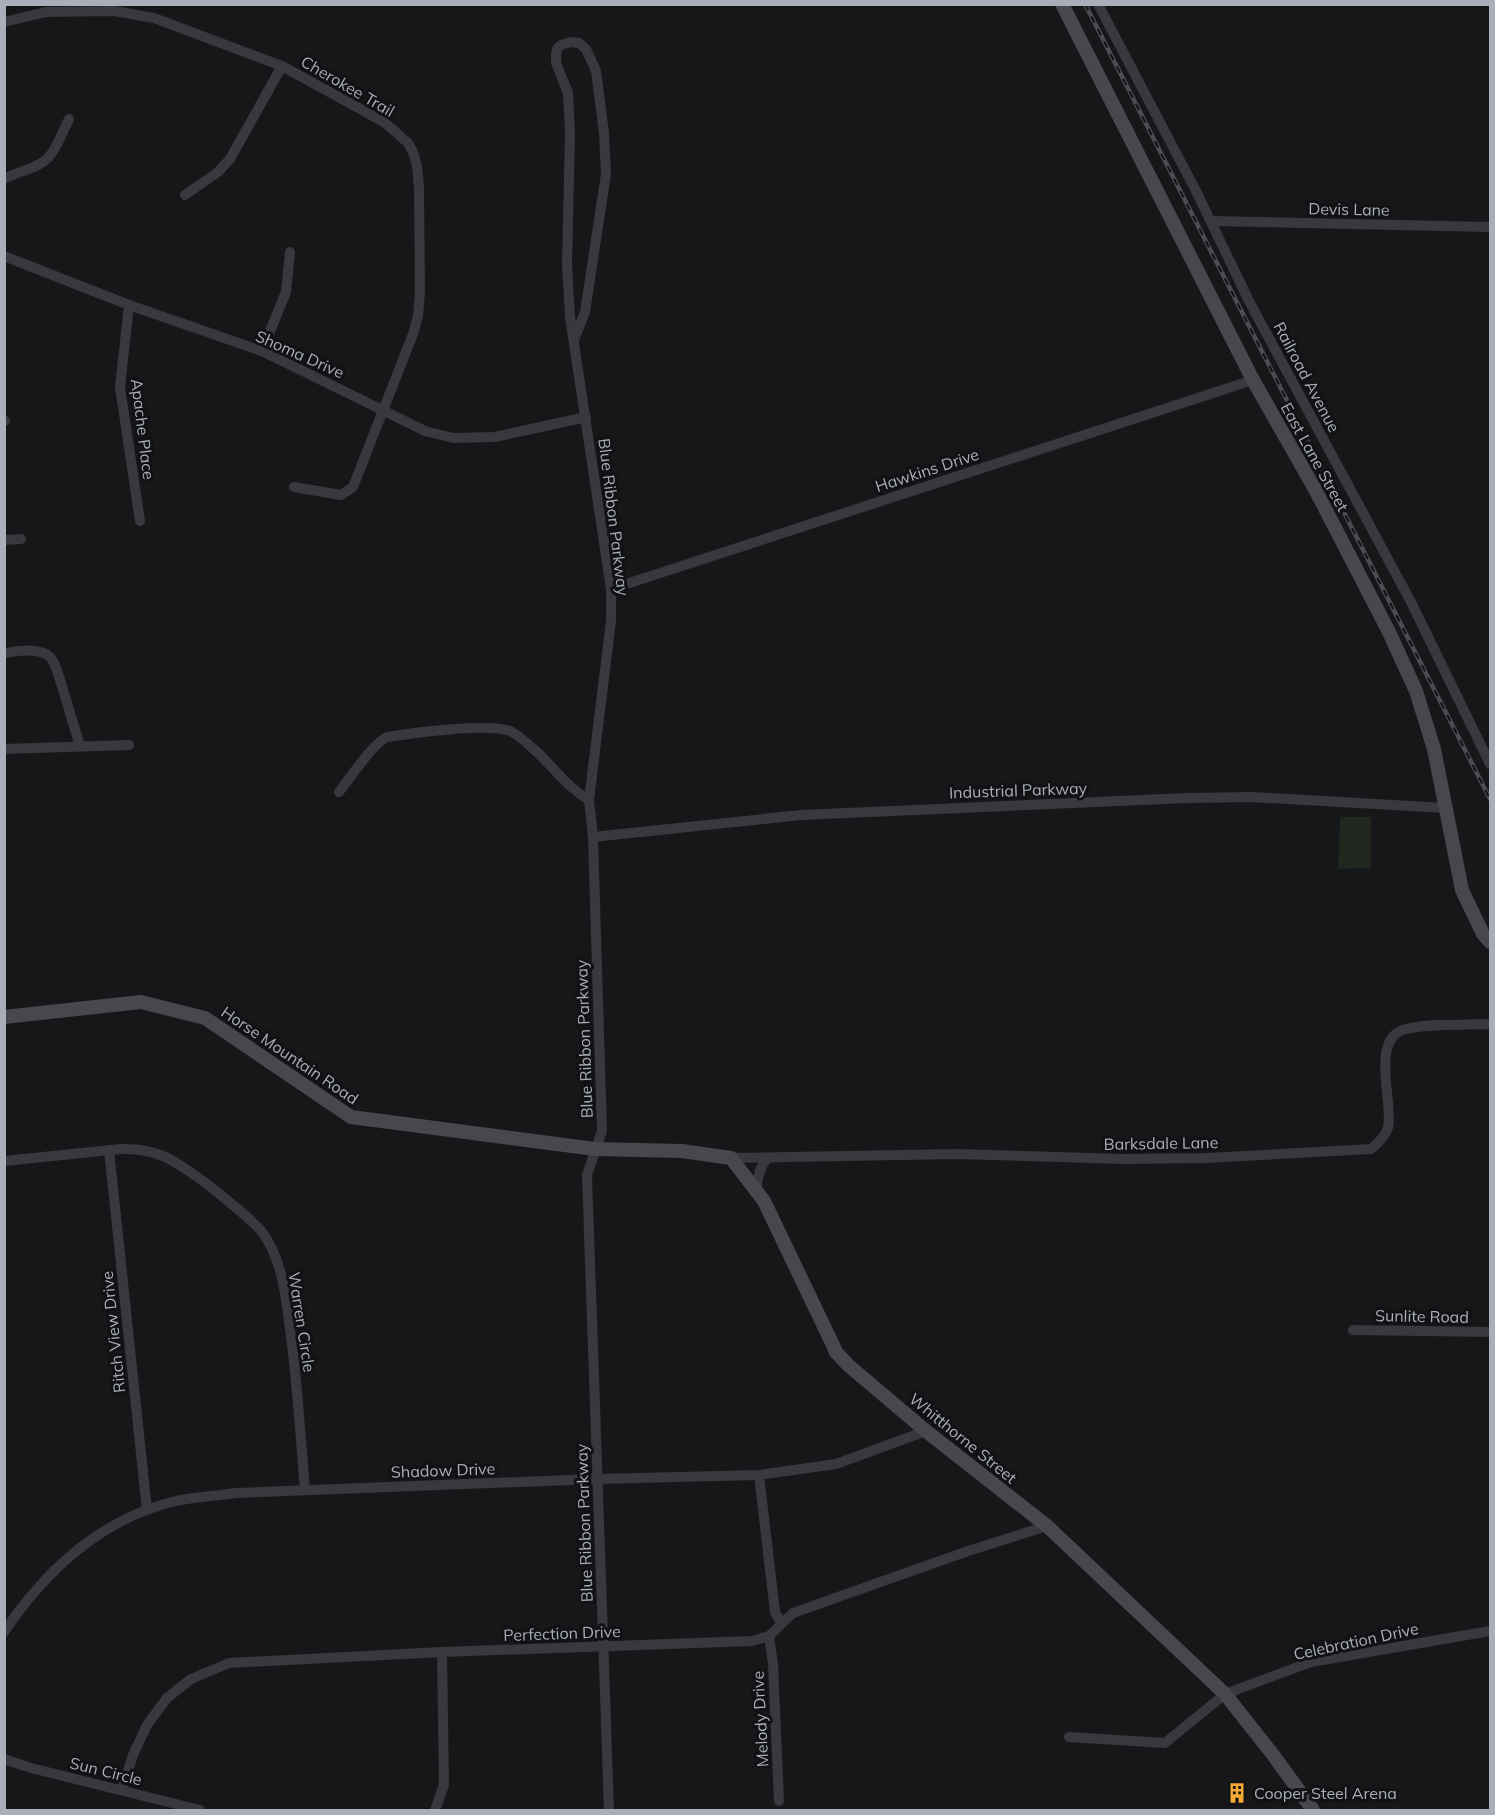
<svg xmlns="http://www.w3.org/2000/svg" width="1495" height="1815" font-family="Mulish,sans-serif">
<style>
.green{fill:#1f271f}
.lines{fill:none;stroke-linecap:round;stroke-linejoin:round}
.street{stroke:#38393e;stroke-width:10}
.secondary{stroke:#46484e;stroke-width:14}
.rail-casing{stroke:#4b4d53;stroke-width:4.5}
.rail{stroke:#121214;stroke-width:2;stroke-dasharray:7;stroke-linecap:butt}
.labels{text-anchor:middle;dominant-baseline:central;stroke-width:6;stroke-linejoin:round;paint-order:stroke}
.street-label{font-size:16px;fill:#a9afb9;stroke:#121214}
.poi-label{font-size:16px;fill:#a9afb9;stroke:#121214;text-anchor:start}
</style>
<rect width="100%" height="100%" fill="#171719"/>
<!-- green -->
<path class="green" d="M1340 817H1371V868L1338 869Z"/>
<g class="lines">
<!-- street -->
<g class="street">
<path d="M1098 4 1196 191 1250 303 1411 602 1490 764"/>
<path d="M4 22 46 12 114 11 154 18 282 66 384 122 408 143 413 152 417 166 419 188 420 292 418 316 413 334 353 487 341 495 294 487"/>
<path d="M4 179C18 171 37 169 48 158 57 148 63 131 69 119"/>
<path d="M185 195 218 172 230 159 282 66"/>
<path d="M1213 226 1212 221 1490 227"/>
<path d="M4 256 129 305 262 351 425 431 453 438 495 437 586 417"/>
<path d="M129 305 120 387 140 521"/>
<path d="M574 340 585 312 606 174 604 133 596 71 586 49 579 43 571 42 561 45 557 49 556 56V63L568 93 570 132 567 265 570 317 611 589V621L589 800 593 837 602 1131 587 1175 609 1810"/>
<path d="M262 351 286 292 290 252"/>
<path d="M4 421H5"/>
<path d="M4 540 21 539"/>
<path d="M611 589 1253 380"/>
<path d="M6 653C18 650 41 648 50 657 54 661 55 666 57 670L80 746"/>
<path d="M4 749 129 745"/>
<path d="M339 792C350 778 373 743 387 737 411 733 493 722 512 732 521 737 530 746 538 753 555 769 568 788 589 800"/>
<path d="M593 837 801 815 1187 798 1251 797 1446 808"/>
<path d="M109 1150 147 1510"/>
<path d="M731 1158 957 1154 1123 1159 1206 1158 1371 1149C1377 1144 1385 1137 1388 1128 1394 1105 1370 1041 1403 1030 1422 1023 1468 1025 1490 1024"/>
<path d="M4 1161 121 1149C158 1148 175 1161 203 1181 218 1193 251 1218 262 1232 285 1263 287 1308 292 1345 298 1393 301 1442 305 1490"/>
<path d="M757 1191C757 1178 759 1169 767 1158"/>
<path d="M1353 1330 1490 1332"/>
<path d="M759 1475 775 1612 781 1623"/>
<path d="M4 1632C46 1570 102 1518 176 1501 195 1497 216 1496 235 1493L597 1479 759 1475 836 1464 926 1431"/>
<path d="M769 1636 773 1664 779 1801"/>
<path d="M1069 1737 1165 1743 1225 1694 1311 1662 1490 1631"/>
<path d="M4 1759 31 1768 200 1810"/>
<path d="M122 1790 133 1755 147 1725 167 1698 191 1679 229 1663 442 1652 752 1641 769 1636 793 1613 968 1551 1047 1526"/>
<path d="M435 1810 444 1785 442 1652"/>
</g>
<!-- secondary -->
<g class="secondary">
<path d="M1062 4 1253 380 1316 491 1389 632 1416 691 1434 749 1462 890 1483 934 1490 942"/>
<path d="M4 1017 141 1002 205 1018 351 1117 595 1149 682 1151 731 1158 764 1201 831 1341 836 1352 848 1365 926 1431 1047 1526 1225 1694 1274 1756 1313 1810"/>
</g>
<!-- rail casing -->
<g class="rail-casing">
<path id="rail" d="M1085 4 1490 799"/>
</g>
<!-- rail -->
<use href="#rail" class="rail"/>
</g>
<!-- icons -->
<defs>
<g id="building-bare" transform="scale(1.62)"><path d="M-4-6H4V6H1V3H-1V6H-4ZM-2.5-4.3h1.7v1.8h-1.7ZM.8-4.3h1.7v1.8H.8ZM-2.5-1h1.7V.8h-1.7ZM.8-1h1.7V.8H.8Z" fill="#f5a833" stroke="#121214" stroke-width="2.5" paint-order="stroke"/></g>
</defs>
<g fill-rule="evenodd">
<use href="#building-bare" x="1237" y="1793"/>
</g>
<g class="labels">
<!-- street labels -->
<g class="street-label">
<text transform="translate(348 86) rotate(30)">Cherokee Trail</text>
<text transform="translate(1349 209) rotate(1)">Devis Lane</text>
<text transform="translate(300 354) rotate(24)">Shoma Drive</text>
<text transform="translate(1307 377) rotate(62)">Railroad Avenue</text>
<text transform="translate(143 429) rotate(83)">Apache Place</text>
<text transform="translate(1315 457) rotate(61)">East Lane Street</text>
<text transform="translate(927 470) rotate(-18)">Hawkins Drive</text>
<text transform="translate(614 517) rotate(83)">Blue Ribbon Parkway</text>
<text transform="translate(1018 790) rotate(-2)">Industrial Parkway</text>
<text transform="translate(584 1039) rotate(-92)">Blue Ribbon Parkway</text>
<text transform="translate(290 1055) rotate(34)">Horse Mountain Road</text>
<text transform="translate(1161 1143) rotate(-1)">Barksdale Lane</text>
<text transform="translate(1422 1316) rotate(1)">Sunlite Road</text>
<text transform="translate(302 1322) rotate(81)">Warren Circle</text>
<text transform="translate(113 1332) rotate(-96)">Ritch View Drive</text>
<text transform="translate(963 1438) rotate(39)">Whitthorne Street</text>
<text transform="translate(443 1470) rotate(-2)">Shadow Drive</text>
<text transform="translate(584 1523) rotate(-92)">Blue Ribbon Parkway</text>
<text transform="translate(562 1633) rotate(-2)">Perfection Drive</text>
<text transform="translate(1356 1641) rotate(-12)">Celebration Drive</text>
<text transform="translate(760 1719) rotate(-93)">Melody Drive</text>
<text transform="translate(106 1771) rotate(14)">Sun Circle</text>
</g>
<!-- poi labels -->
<g class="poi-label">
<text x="1254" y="1793">Cooper Steel Arena</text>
</g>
</g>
<!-- border -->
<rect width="1495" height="1815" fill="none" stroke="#a9afb9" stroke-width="12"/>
</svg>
